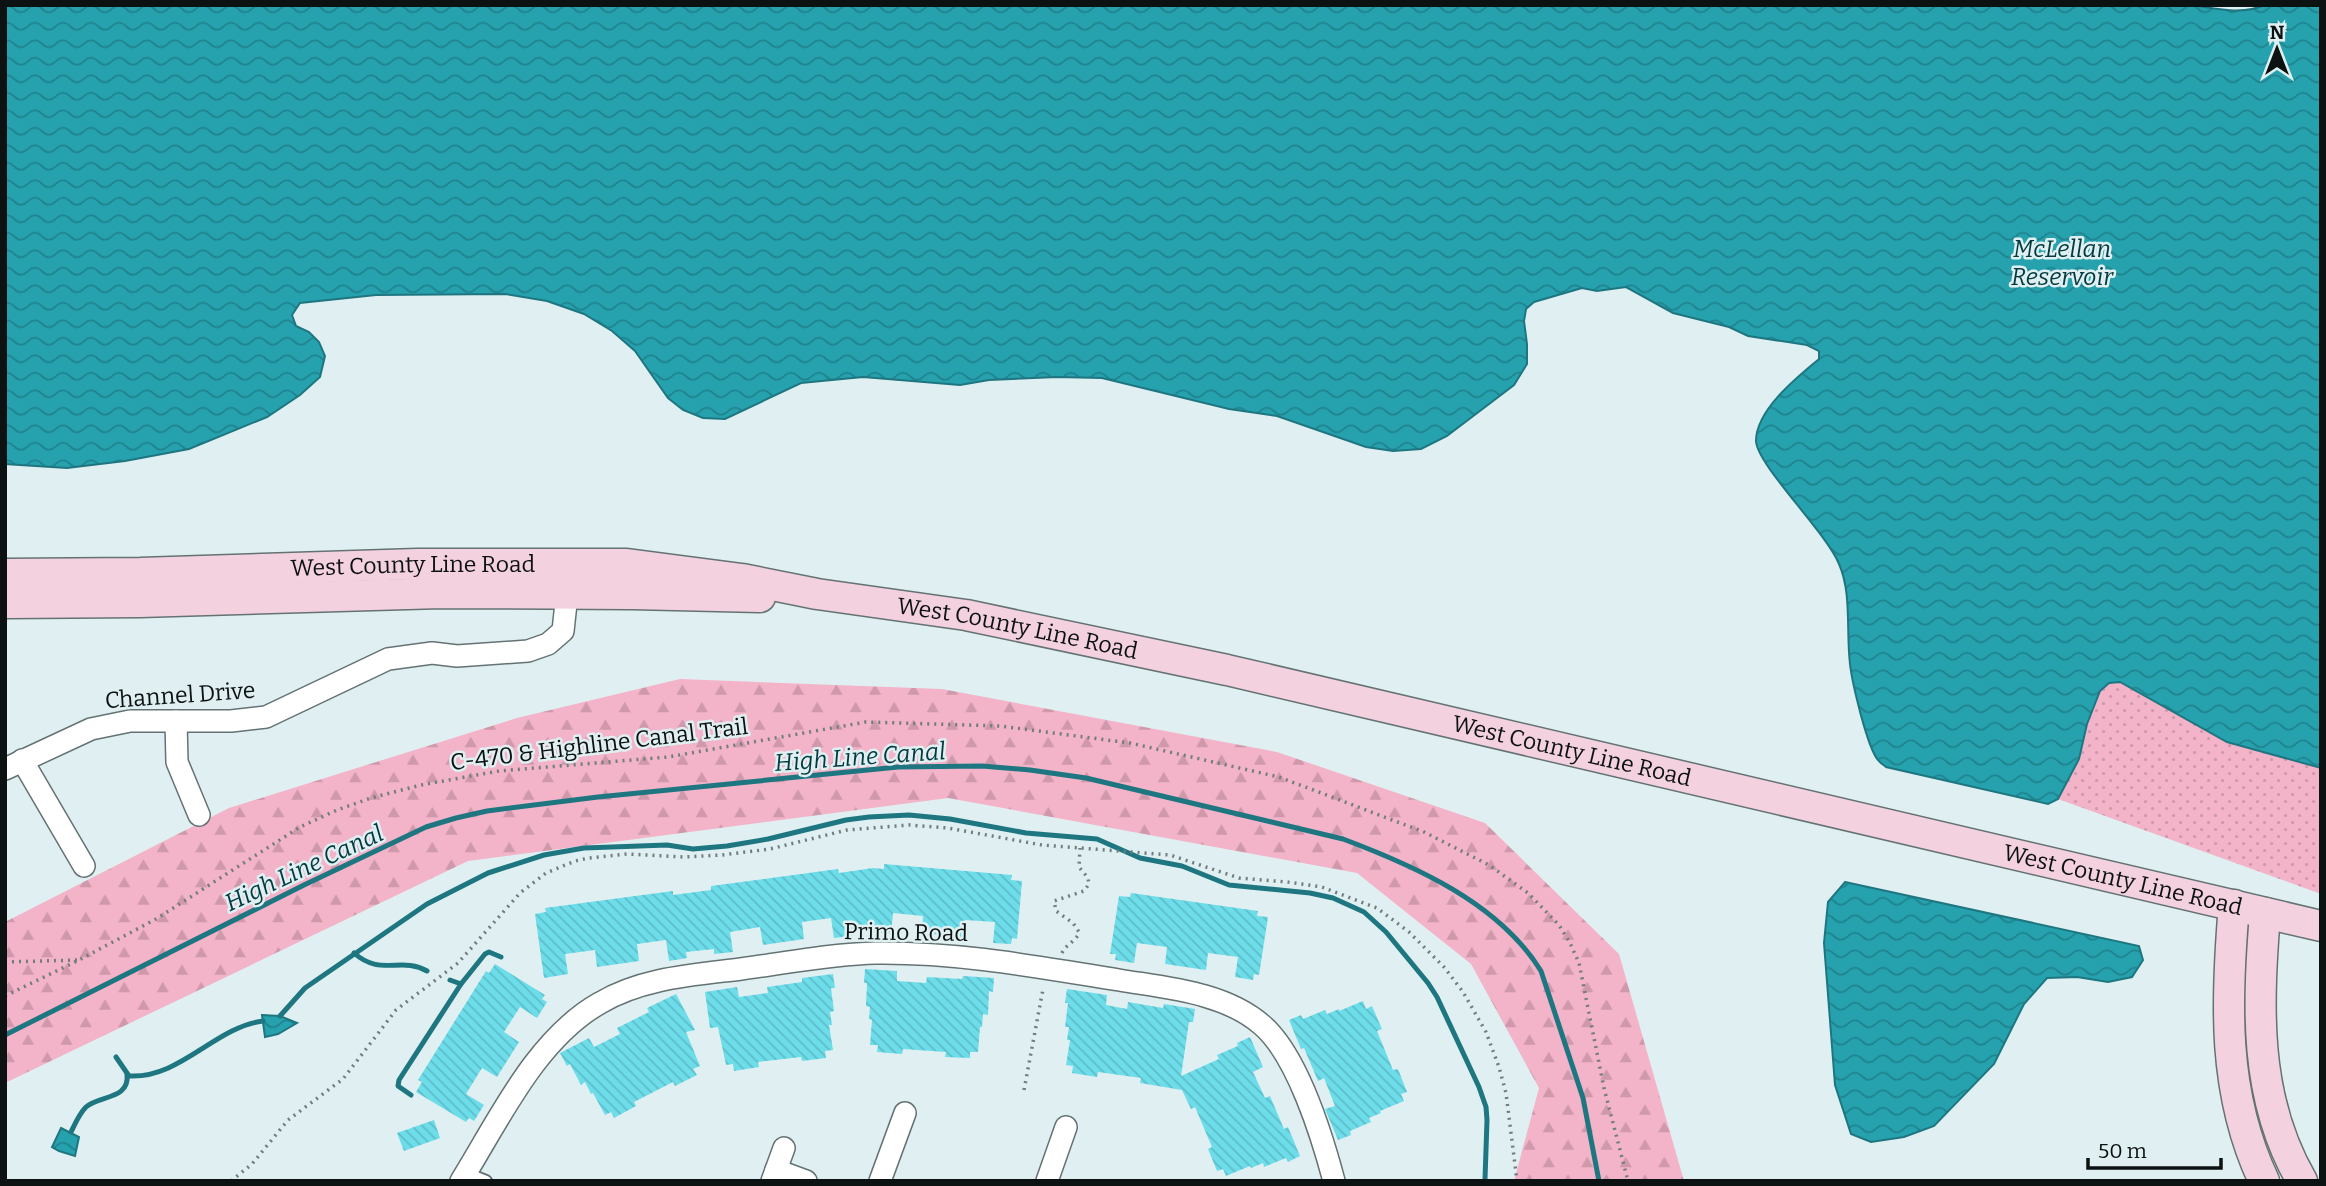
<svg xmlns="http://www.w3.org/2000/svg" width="2326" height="1186" font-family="Bitter,serif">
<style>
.grass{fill:url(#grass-dots)}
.forest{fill:url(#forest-firs)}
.water{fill:url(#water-waves);stroke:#1e7680;stroke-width:2}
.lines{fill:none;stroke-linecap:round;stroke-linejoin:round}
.stream{stroke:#1e7680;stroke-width:5}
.building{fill:url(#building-back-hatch)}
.service-casing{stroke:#647273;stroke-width:14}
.minor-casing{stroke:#647273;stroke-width:24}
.secondary-casing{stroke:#647273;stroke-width:33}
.path{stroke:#717c7d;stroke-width:3.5;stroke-dasharray:2 5;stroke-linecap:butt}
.service{stroke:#fff;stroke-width:10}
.minor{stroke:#fff;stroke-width:21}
.secondary{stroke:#f4d1df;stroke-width:30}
.labels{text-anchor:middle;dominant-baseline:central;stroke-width:5;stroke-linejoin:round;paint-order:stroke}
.street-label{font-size:23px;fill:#0c1112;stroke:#e0f0f2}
.water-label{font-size:24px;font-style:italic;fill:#023a3f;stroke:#e0f0f2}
</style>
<defs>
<pattern id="grass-dots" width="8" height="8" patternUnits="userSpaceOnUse" patternTransform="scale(1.75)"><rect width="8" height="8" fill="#f3b3c8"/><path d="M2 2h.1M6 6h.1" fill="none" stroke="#cf99ab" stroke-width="1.8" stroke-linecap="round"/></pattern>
<pattern id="forest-firs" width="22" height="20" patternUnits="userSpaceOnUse" patternTransform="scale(1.75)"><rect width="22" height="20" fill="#f3b3c8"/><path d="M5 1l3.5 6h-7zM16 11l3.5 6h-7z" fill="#cf99ab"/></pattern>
<pattern id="water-waves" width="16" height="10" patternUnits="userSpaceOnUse" patternTransform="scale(1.75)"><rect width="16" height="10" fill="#26a2af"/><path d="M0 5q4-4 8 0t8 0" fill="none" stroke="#1f838d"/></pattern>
<pattern id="building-back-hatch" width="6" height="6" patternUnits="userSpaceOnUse" patternTransform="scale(1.75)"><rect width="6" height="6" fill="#6dddea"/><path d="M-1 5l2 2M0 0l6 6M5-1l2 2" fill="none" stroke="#5dbdc8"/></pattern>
</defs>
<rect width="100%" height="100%" fill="#e0f0f2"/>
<!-- grass -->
<path class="grass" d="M2120 682 2227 742 2321 768V894L2058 799 2079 759 2087 724 2100 691 2109 683Z"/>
<!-- forest -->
<path class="forest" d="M680 679 942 689 1277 752 1485 823 1619 954 1684 1181H1514L1539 1088 1471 964 1357 873 948 798 468 861 5 1083V922L229 808 517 718Z"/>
<!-- water -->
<g class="water">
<path d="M5 5H2193C2214 9 2245 15 2264 5H2321V768L2227 742 2120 682 2109 683 2100 691 2087 724 2079 759 2058 799 2048 804 1886 767C1884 765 1880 763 1878 760 1867 747 1852 682 1850 664 1846 632 1852 593 1839 564 1826 532 1757 465 1756 441 1756 410 1797 377 1819 359V351L1807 345 1748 336 1729 327 1673 313 1626 287 1597 291 1582 288 1534 302 1526 309 1524 321 1527 344V364L1514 385 1447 436 1421 449 1393 451 1366 447 1277 416 1229 409 1102 378 1057 377 989 380 960 385 863 377 801 383 725 419 703 418 683 410 668 398 635 351 612 331 584 314 547 301 505 294 376 295 300 303 292 315 296 326 309 332 319 342 325 356 320 377 300 395 267 417 189 449 125 461 67 468 5 464Z"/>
<path d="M1845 882 2139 946 2143 960 2132 977 2108 982 2077 977 2047 978 2024 1004 1994 1064 1934 1126 1904 1137 1871 1142 1851 1134 1835 1085 1824 943 1828 902Z"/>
<path d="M262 1015 280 1016 297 1023 278 1034 265 1037Z"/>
<path d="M61 1128 79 1137 75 1156 59 1151 52 1147Z"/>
</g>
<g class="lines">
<!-- stream -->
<g class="stream">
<path d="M354 953C381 977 401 956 427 971"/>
<path d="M450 980 461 984"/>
<path d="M280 1016 305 988 427 904 488 873 544 855 584 848 667 845 693 849 727 846 768 839 846 820 869 817 909 815 950 819 1026 833 1097 839 1140 858 1182 866 1229 885 1310 893 1333 898 1364 912 1386 932 1428 983 1437 997 1479 1087 1486 1107 1487 1120 1485 1179"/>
<path d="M5 1035 304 885 426 827 456 818 487 811 598 797 898 767 982 766 1030 770 1086 778 1343 839C1415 866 1499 903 1541 971L1583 1098 1599 1181"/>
<path d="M116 1057 129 1076C180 1079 215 1027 263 1021"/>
<path d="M411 1095 398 1086 399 1080 461 984 485 954 489 952 501 957"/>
<path d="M71 1132C75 1124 79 1114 86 1107 99 1095 130 1100 127 1074"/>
</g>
</g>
<!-- building -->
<g class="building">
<path d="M884 864 1012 875 1011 880 1022 881 1017 939 1012 938 1011 944 993 943 995 922 965 920 963 937 922 933 923 916 893 913 891 934 852 930V936L834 938 831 918 802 922 804 939 763 945 760 927 730 932 733 952 714 954V949L686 952 687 958 669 961 666 940 637 944 639 961 597 967 595 950 565 954 568 974 544 978 535 914 546 912 545 908 673 891V895L711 890V886L838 869 839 873 873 868 884 869Z"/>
<path d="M1131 893 1258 911 1257 916 1268 917 1259 975 1254 974 1253 980 1235 977 1238 957 1208 953 1206 970 1165 964 1167 947 1137 943 1134 963 1115 960 1116 954H1110L1119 896 1130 897Z"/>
<path d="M495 964 545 995 542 999 547 1002 537 1018 520 1007 504 1032 519 1042 497 1077 482 1068 466 1094 484 1105 474 1121 469 1118 466 1122 416 1092 422 1082 418 1080 486 971 489 973Z"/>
<path d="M865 969 897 971V981L926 983 927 977 962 979 963 976 994 978 993 992 989 991 988 1015 983 1014 982 1027H980L978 1052H970V1058L945 1057 946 1052 903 1049 902 1054 877 1052 878 1045H870L872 1020 869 1019 870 1007 866 1006 867 983H864Z"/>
<path d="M833 974 835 988H831L834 1011 830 1012 832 1025H829L833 1050 825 1051 826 1058 802 1061 801 1057 758 1062 759 1067 734 1071 733 1064 726 1065 718 1027 710 1028 705 992 737 987 739 997 768 993 767 987 802 982V978Z"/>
<path d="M1067 989 1107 995 1106 1005 1127 1009 1128 1002 1163 1008 1164 1004 1195 1009 1193 1022H1189L1181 1076 1219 1059 1217 1055 1238 1046 1237 1043 1250 1037 1263 1067 1253 1072 1265 1098 1270 1096 1284 1129 1288 1127 1300 1156 1288 1162 1286 1158 1264 1167 1263 1163 1251 1168 1250 1166 1226 1176 1223 1169 1217 1171 1208 1149 1212 1147 1195 1107 1191 1109 1182 1090 1140 1083 1141 1078 1098 1072 1097 1077 1072 1073 1073 1066 1066 1065 1070 1040H1067L1069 1027H1065L1068 1003H1065Z"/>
<path d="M676 994 695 1030 686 1032 700 1066 693 1069 697 1075 675 1086 673 1082 634 1102 636 1106 614 1118 611 1112 605 1115 593 1093 591 1094 585 1082 581 1085 570 1064 567 1066 560 1053 589 1038 594 1047 620 1034 617 1028 649 1012 647 1008Z"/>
<path d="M1363 1001 1366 1009 1372 1006 1382 1029 1377 1031 1393 1070 1398 1069 1407 1092 1401 1094 1404 1101 1380 1111 1381 1113 1369 1118 1371 1122 1350 1131 1351 1135 1338 1140 1325 1109 1335 1106 1324 1078 1318 1081 1304 1048 1301 1049 1289 1020 1301 1015 1303 1019 1325 1010 1327 1014 1339 1009V1011Z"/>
<path d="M434 1120 440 1138 404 1151 397 1133Z"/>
</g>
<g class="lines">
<!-- service casing -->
<g class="service-casing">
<path id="service" d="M466 1173 486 1181"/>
</g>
<!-- minor casing -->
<g class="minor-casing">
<g id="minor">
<path d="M176 721 177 762 199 815"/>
<path d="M22 760 84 866"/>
<path d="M5 769 91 729 130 721H231L266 717 388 659 432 653 457 656 528 651 548 644 563 631 567 594"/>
<path d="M776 1170 806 1181"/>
<path d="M461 1181C499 1120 536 1039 600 1003 642 978 693 975 741 969 786 963 831 954 876 953 958 952 1038 967 1119 980 1166 988 1224 992 1262 1025 1297 1055 1322 1136 1334 1181"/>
<path d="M772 1181 784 1148"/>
<path d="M880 1181 905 1113"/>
<path d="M1047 1181 1066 1127"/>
</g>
</g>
<!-- secondary casing -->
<g class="secondary-casing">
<g id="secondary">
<path id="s1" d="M5 574 140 573 417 564H627L742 579 817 594 966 615 1227 670 2321 926"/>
<path d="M5 603 140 602 441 593 632 594 760 597"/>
<path d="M2234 905C2226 1000 2222 1093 2264 1181"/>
<path d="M2265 913C2258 1005 2253 1097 2302 1181"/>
</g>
</g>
<!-- path -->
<g class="path">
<path d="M1062 953C1066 944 1077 941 1079 932L1073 923 1056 911 1054 901 1084 891 1089 884 1088 878 1079 867 1080 848"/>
<path d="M5 962 77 960"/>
<path d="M5 996 79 960 156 919 300 827 337 810 371 798 421 785 499 771 668 757 866 722 1000 726 1130 743 1279 777 1424 832 1489 865 1528 893 1559 925 1570 943 1579 963 1604 1088 1628 1181"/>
<path d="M1024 1090 1043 989"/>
<path d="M231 1181 252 1164 288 1120 343 1079 396 1010 458 963 520 893 546 873 575 861 589 858 627 854 683 857 722 855 770 849 847 830 909 825 948 828 1042 845 1170 855 1239 878 1287 882 1322 887 1377 908 1409 932 1444 967 1463 992 1486 1032 1499 1067 1506 1093 1517 1181"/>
</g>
<!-- service -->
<use href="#service" class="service"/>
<!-- minor -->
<use href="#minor" class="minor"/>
<!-- secondary -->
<use href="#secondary" class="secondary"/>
</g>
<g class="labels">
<!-- street labels -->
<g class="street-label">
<text stroke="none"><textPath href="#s1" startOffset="408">West County Line Road</textPath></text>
<text stroke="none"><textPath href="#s1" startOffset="1018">West County Line Road</textPath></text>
<text transform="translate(180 695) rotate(-4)">Channel Drive</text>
<text transform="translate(599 744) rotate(-7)">C-470 &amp; Highline Canal Trail</text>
<text stroke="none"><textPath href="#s1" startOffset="1586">West County Line Road</textPath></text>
<text stroke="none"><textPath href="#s1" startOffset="2152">West County Line Road</textPath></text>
<text transform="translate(906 932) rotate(1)">Primo Road</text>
</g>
<!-- water labels -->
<g class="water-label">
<text x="2062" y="249">McLellan<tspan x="2062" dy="28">Reservoir</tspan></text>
<text transform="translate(860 757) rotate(-4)">High Line Canal</text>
<text transform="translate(304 868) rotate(-25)">High Line Canal</text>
</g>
</g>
<!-- border -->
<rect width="2326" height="1186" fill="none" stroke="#0c1112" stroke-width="14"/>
<!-- north arrow -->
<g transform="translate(2277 49)" stroke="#e0f0f2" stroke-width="5" paint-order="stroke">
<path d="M0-5L12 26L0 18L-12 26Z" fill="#0c1112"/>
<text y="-10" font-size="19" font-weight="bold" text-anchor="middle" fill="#0c1112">N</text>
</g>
<!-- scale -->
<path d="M2088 1158v10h133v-10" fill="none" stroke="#0c1112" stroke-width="3.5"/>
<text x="2098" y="1158" font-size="21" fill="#0c1112" stroke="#e0f0f2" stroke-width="5" paint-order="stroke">50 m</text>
</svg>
